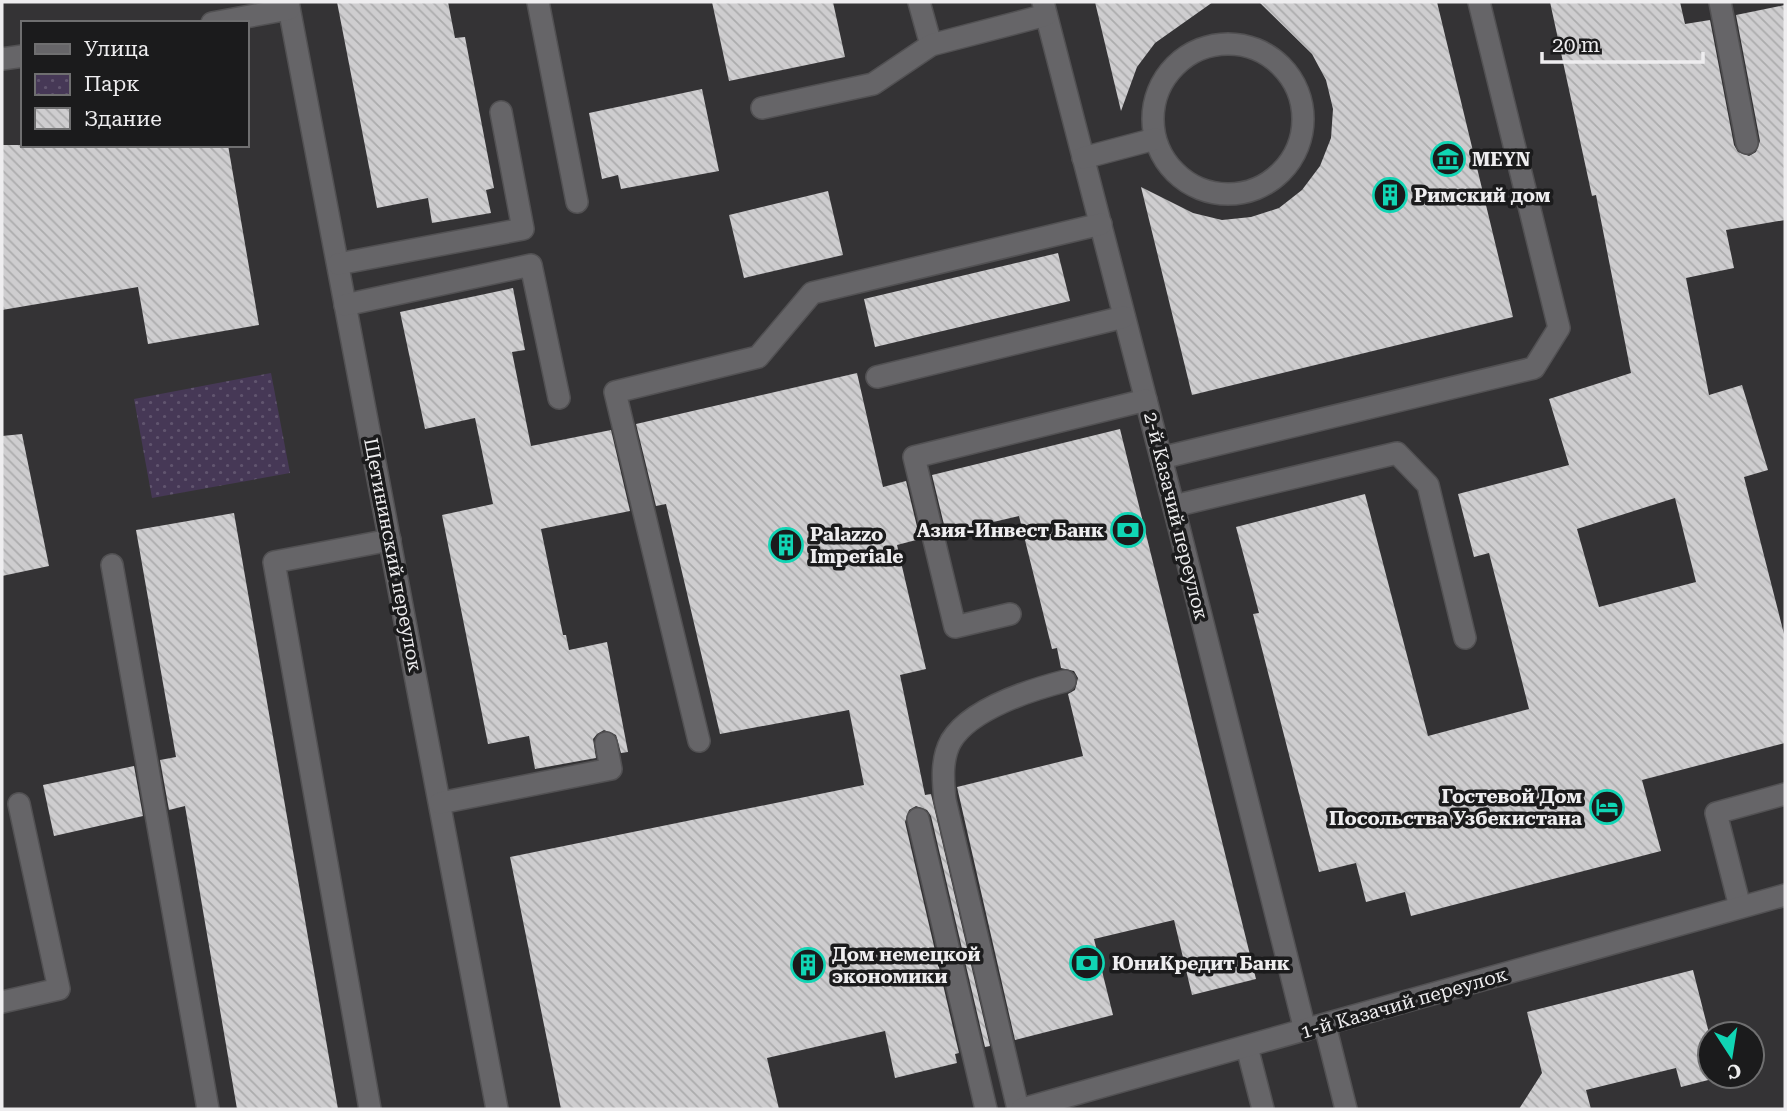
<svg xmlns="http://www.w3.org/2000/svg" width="1787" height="1111" font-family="'Roboto Serif',serif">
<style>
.park{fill:url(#park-dots)}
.building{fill:url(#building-back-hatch);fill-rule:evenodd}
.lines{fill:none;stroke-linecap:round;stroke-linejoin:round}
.minor-casing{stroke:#525153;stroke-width:24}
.minor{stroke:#666568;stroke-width:21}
.labels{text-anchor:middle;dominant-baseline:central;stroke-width:7;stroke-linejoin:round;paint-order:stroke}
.poi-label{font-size:19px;font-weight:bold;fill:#eeedef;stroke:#1b1b1c;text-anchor:start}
.street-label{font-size:19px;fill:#eeedef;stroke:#1b1b1c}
</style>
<defs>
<pattern id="park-dots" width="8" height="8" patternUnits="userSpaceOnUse" patternTransform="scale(1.75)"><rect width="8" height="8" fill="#463856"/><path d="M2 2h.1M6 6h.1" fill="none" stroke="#61556f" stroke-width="1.8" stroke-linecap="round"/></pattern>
<pattern id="building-back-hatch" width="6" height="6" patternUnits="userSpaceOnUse" patternTransform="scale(1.75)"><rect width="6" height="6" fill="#cecdcf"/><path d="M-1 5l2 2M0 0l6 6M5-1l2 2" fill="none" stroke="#acacad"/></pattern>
</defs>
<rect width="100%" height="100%" fill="#343335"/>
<!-- park -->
<path class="park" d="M271 373 290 473 152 498 134 399Z"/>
<!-- building -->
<g class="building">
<path d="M337 2H448L455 38 465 37 494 188 486 190 491 213 432 223 428 198 377 208Z"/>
<path d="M712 2H833L845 57 729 81Z"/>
<path d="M1095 2H1213L1155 43 1137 67 1121 111Z"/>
<path d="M1259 2H1437L1513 317 1192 395 1141 187 1193 213 1222 220 1251 217 1279 208 1302 190 1320 166 1331 138 1333 109 1326 80 1312 54Z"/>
<path d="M1550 2H1680L1685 24 1710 20 1734 145 1738 152 1749 156 1756 152 1760 141 1736 15 1785 5V220L1726 230 1734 268 1686 278 1709 395 1742 385 1768 470 1744 477 1785 638V743L1642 780 1661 851 1411 916 1405 892 1366 902 1356 863 1319 872 1253 614 1259 613 1236 527 1365 494 1428 736 1529 709 1489 553 1474 557 1458 494 1569 465 1549 399 1631 373 1596 195 1592 196ZM1675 498 1696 582 1599 607 1577 529Z"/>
<path d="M702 89 719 171 621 189 618 175 602 179 589 113Z"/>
<path d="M2 145H228L259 325 148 344 138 287 2 310Z"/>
<path d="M828 191 843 255 744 278 729 215Z"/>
<path d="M1058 253 1070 301 875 347 864 299Z"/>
<path d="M513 288 525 350 512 352 531 446 611 430 630 511 541 529 563 635H566L569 650 607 642 628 752 621 753 616 735 604 730 597 734 593 739 596 758 535 769 529 736 488 744 442 515 493 504 475 418 425 429 400 312Z"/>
<path d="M857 373 883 487 906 481 920 539 897 545 926 669 900 675 925 795 931 794 990 1046 985 1047 931 816 927 810 916 806 909 810 905 822 959 1053 955 1054 957 1063 895 1078 885 1031 767 1058 779 1109H561L510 857 864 785 849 710 720 734 666 504 656 506 636 424Z"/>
<path d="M1120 429 1256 979 1192 995 1174 920 1094 939 1113 1015 1015 1040 957 787 1083 756 1068 694 1075 690 1078 678 1074 671 1061 668 1057 648 1052 649 1019 516 946 533 932 475Z"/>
<path d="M22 434 49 566 2 576V436Z"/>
<path d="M234 513 338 1109H237L185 806 169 810 160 760 176 757 136 530Z"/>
<path d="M134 766 143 816 54 836 43 785Z"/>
<path d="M1693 970 1710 1037V1076L1720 1077 1681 1087 1676 1068 1586 1090 1591 1109H1519L1542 1073 1527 1012Z"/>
</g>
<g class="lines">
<!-- minor casing -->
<g class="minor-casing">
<g id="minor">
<path d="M288 2 497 1109"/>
<path d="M538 2 577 202"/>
<path d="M919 2 931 45"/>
<path d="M1043 2 1176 516 1305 1030"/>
<path d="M1720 2 1747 143"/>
<path d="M212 23 289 9"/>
<circle cx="1228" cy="119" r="75"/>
<path d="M2 59 23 56"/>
<path d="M762 108 873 84 931 45 1046 15"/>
<path d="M1083 158 1155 139"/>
<path d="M338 264 523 229 501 112"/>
<path d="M345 305 531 265 559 398"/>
<path d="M877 377 1124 317"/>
<path d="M1161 458 1534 368 1559 328 1479 2"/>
<path d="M1174 506 1397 453 1428 485 1465 638"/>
<path d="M112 565 208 1109"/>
<path d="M1010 614 955 627 914 457 1146 400"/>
<path d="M699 741 615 392 758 357 812 293 1101 224"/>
<path d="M440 803 611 769 606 743"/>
<path d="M918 819 986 1109"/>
<path d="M1740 907 1716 813 1785 794"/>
<path d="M2 1002 59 989 19 804"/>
<path d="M1325 1025 1346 1109"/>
<path d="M1247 1047 1263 1109"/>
<path d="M370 1109 274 562 390 540"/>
<path d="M1018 1109 945 800C943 781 941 759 951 741 970 709 1030 690 1065 681"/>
<path d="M1022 1109 1785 895"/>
</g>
</g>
<!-- minor -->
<use href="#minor" class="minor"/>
</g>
<!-- icons -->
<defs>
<g id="museum-ring" transform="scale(1.75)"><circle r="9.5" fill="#1b1b1c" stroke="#10d5b4" stroke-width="1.5"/><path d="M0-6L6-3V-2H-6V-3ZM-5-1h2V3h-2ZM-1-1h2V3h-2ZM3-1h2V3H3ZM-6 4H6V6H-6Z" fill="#10d5b4"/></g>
<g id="building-ring" transform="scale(1.75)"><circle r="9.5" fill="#1b1b1c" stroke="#10d5b4" stroke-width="1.5"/><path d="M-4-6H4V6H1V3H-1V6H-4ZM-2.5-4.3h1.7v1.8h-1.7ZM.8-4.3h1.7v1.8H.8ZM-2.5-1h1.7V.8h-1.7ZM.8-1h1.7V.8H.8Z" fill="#10d5b4"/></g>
<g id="bank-ring" transform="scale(1.75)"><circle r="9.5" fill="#1b1b1c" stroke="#10d5b4" stroke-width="1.5"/><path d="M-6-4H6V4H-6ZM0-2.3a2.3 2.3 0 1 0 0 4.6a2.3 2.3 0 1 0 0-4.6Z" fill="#10d5b4"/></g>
<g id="hotel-ring" transform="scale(1.75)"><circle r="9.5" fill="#1b1b1c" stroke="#10d5b4" stroke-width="1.5"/><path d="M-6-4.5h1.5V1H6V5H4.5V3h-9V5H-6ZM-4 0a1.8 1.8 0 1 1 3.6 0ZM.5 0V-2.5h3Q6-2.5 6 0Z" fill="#10d5b4"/></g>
</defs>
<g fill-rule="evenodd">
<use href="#museum-ring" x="1448" y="159"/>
<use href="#building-ring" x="1390" y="195"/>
<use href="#bank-ring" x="1128" y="530"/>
<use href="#building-ring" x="786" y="545"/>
<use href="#hotel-ring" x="1607" y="807"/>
<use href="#bank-ring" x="1087" y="963"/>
<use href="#building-ring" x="808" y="965"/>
</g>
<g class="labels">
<!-- poi labels -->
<g class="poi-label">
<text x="1472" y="159">MEYN</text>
<text x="1414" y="195">Римский дом</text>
<text x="1104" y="530" text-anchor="end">Азия-Инвест Банк</text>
<text x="810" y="534">Palazzo<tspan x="810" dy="22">Imperiale</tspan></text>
<text x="1582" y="796" text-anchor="end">Гостевой Дом<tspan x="1582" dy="22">Посольства Узбекистана</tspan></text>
<text x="832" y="954">Дом немецкой<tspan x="832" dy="22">экономики</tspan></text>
<text x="1112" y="963">ЮниКредит Банк</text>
</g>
<!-- street labels -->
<g class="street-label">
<text transform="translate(1176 516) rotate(76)">2-й Казачий переулок</text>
<text transform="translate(393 555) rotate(79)">Щетининский переулок</text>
<text transform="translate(1404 1003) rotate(-16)">1-й Казачий переулок</text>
</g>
</g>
<!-- border -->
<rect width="1787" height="1111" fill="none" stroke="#eeedef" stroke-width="7"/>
<!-- legend -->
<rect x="21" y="21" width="228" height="126" fill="#1b1b1c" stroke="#6f6f70" stroke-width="2"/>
<rect x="35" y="44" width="35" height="10" fill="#666568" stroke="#6f6f70" stroke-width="2"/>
<text x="84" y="56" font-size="21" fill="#eeedef">Улица</text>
<rect x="35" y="74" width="35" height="21" fill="url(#park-dots)" stroke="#6f6f70" stroke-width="2"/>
<text x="84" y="91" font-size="21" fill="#eeedef">Парк</text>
<rect x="35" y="108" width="35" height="21" fill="url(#building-back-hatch)" stroke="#6f6f70" stroke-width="2"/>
<text x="84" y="126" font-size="21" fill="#eeedef">Здание</text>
<!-- north arrow -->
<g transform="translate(1731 1055) rotate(168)"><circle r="33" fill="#1b1b1c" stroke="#6f6f70" stroke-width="2"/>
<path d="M0-5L12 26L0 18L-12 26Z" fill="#10d5b4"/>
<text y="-10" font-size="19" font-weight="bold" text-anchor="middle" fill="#eeedef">С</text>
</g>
<!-- scale -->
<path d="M1542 52v10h161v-10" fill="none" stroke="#eeedef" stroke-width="3.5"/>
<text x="1552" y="52" font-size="21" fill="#eeedef" stroke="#1b1b1c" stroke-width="5" paint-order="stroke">20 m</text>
</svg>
